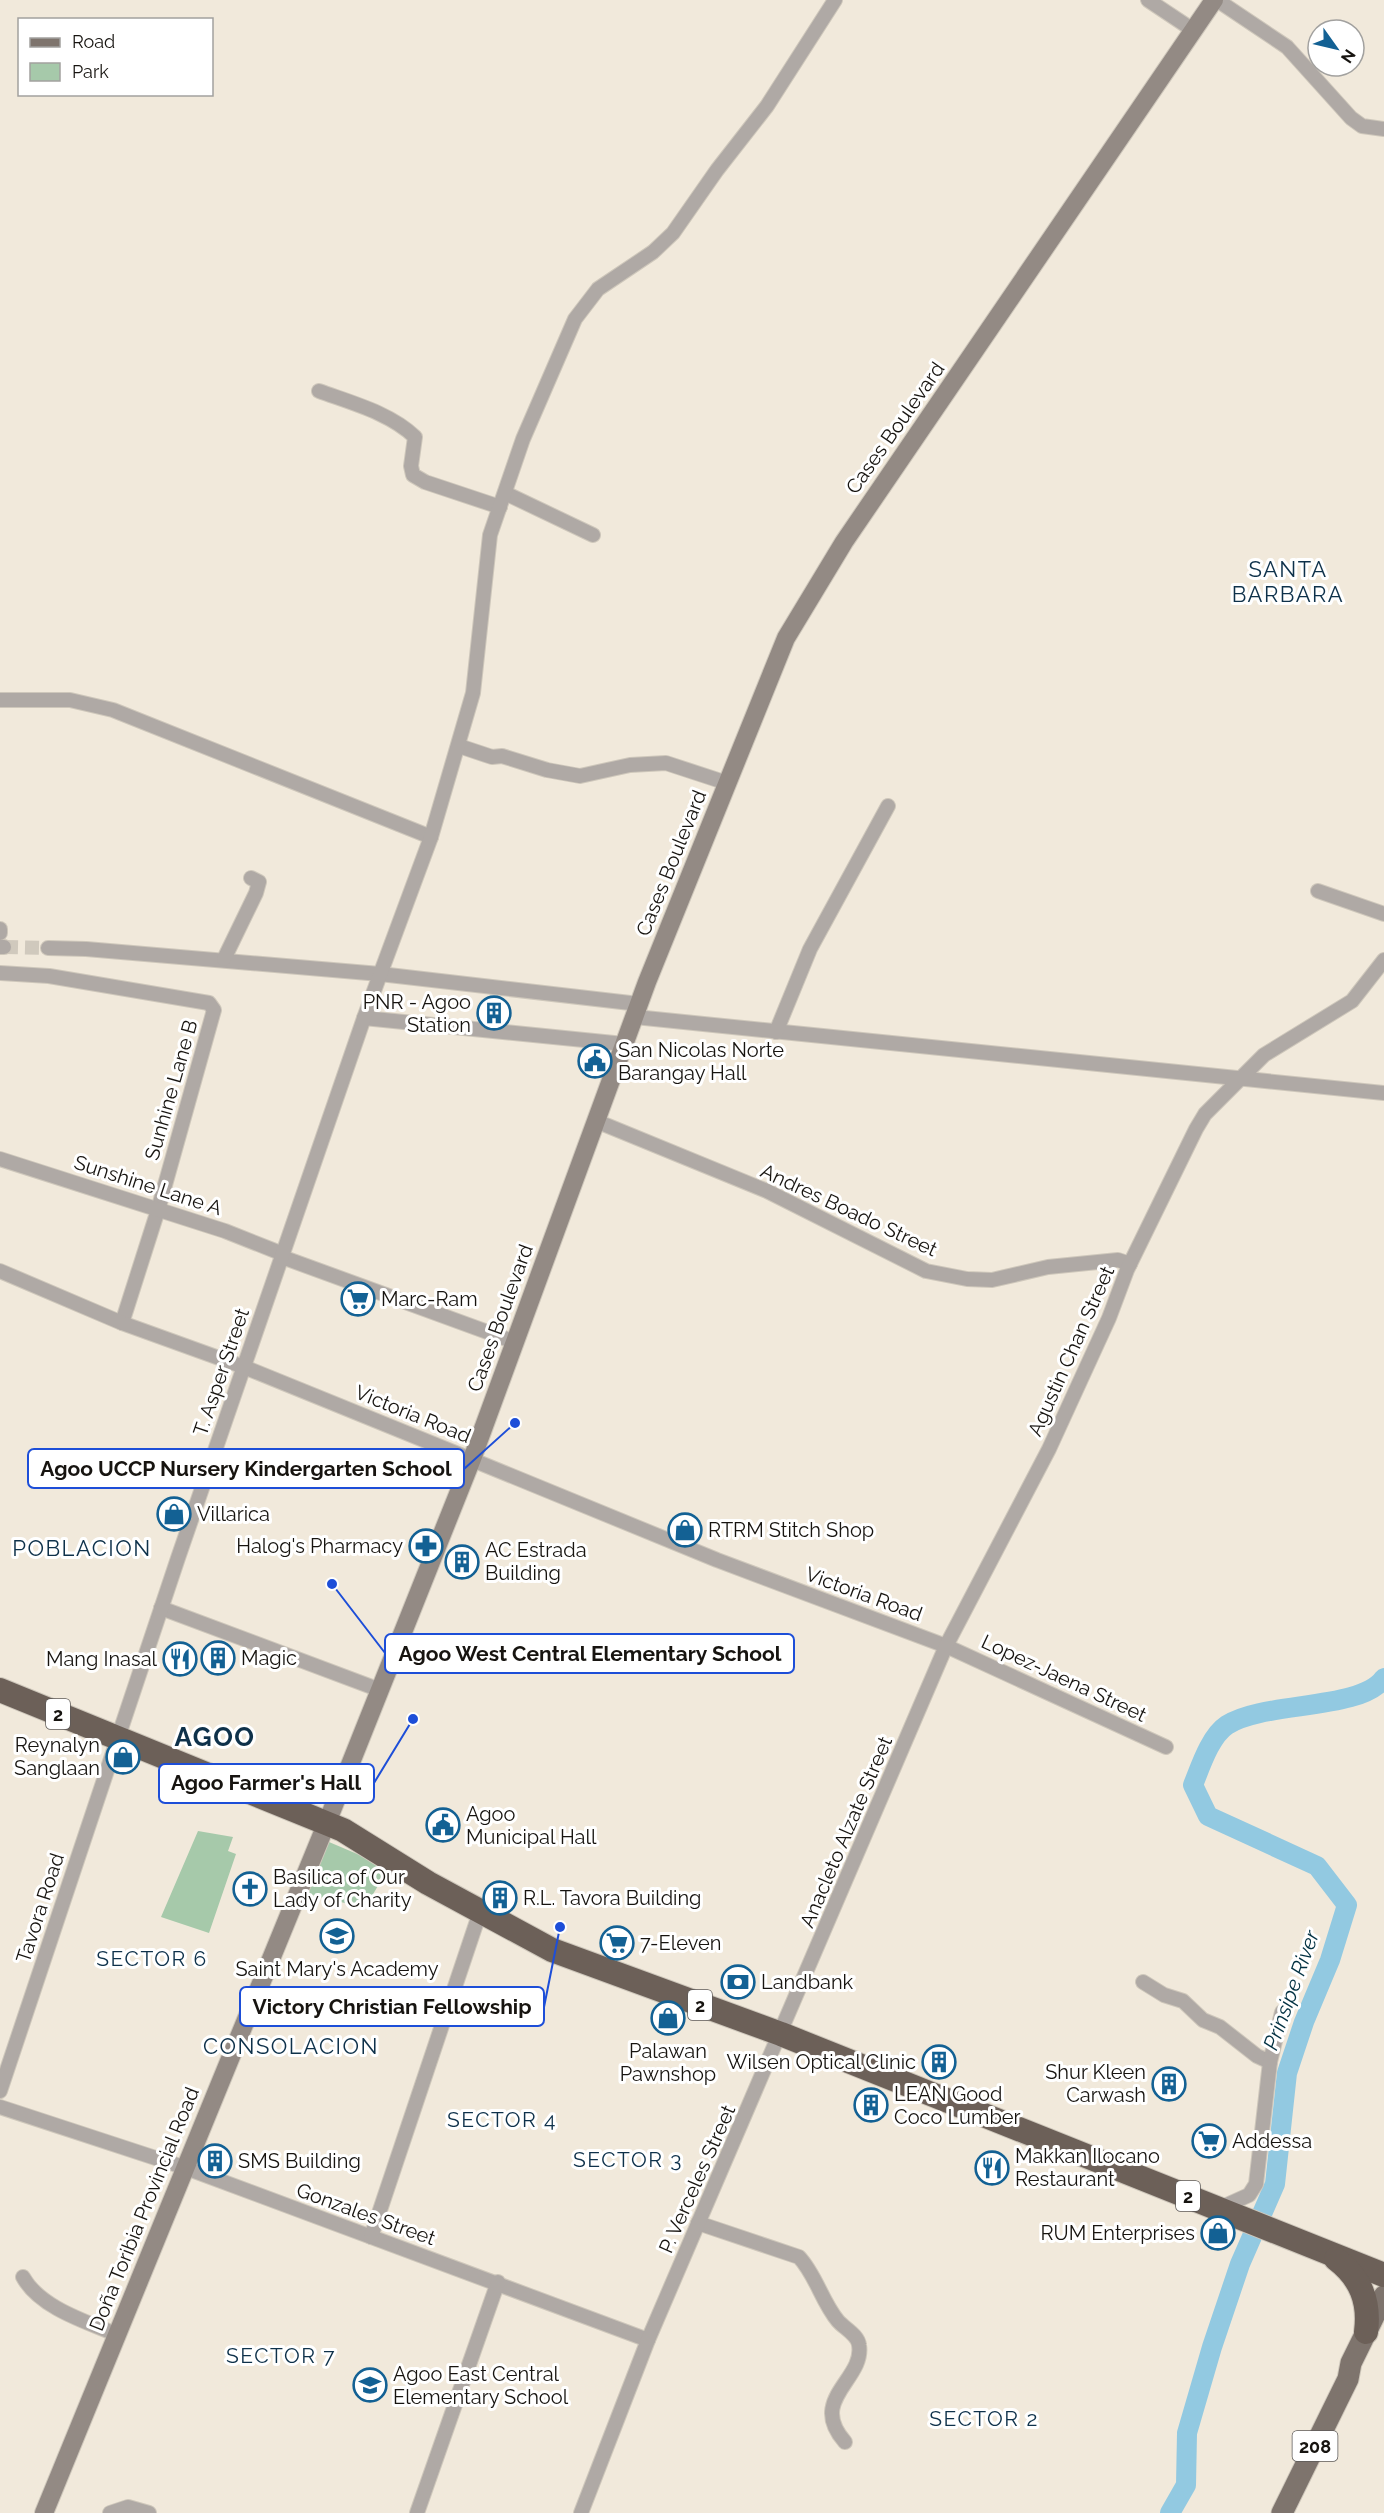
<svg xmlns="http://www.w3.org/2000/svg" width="1384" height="2513" font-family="Raleway,sans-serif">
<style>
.green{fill:#a6c9aa}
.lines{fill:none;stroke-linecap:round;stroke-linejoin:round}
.river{stroke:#92c9e1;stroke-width:20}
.street-tunnel{stroke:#d0c9bd;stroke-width:14;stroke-dasharray:14 7;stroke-linecap:butt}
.street-casing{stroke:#cec7bb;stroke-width:16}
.secondary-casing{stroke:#cec7bb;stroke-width:20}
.primary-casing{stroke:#cec7bb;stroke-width:23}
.highway-casing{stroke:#cec7bb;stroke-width:26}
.street{stroke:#afa9a5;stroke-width:14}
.secondary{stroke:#938a84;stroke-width:18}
.primary{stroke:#7e746d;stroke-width:21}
.highway{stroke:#6c6058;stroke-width:24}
.labels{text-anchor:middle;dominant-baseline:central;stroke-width:6;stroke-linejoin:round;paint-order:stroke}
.shield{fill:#fff;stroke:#5d5a58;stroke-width:1.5}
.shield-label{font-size:18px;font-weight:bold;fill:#171410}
.street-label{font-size:20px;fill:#171410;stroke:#fff}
.poi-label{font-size:20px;fill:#171410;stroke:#fff;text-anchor:start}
.neighbourhood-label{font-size:21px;letter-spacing:1.5px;fill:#0e314a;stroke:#fff}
.water-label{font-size:21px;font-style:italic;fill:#003041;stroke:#fff}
.quarter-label{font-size:22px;letter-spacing:1.5px;fill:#0e314a;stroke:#fff}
.district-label{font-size:26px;font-weight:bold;letter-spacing:1.5px;fill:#0e314a;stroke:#fff}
.leader{fill:none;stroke:#1d4ed8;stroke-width:2}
.callout-dot{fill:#1d4ed8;stroke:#fff;stroke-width:2}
.callout{fill:#fff;stroke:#1d4ed8;stroke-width:2}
.callout-label{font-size:21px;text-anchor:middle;font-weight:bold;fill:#171410}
</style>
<rect width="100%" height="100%" fill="#f1e9db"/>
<!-- green -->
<g class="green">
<path d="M198 1831 233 1837 228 1851 236 1854 209 1933 161 1917Z"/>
<path d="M329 1842 362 1856 386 1872 365 1908 308 1894Z"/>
</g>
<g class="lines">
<!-- river -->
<path class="river" d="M1170 2513 1186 2485 1187 2433 1212 2347 1240 2264 1275 2184 1287 2073 1304 2022 1330 1960 1347 1905 1317 1866 1208 1816 1193 1785C1200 1768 1210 1736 1227 1725 1264 1701 1361 1711 1384 1678"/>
<!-- street-tunnel -->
<path class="street-tunnel" d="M4 947 48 948"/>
<!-- street casing -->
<g class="street-casing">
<g id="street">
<path d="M1148 0 1193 30"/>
<path d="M1217 0 1287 47 1351 118 1362 126 1384 129"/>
<path d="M319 391C352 403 390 413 415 437L411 466 413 475 425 482 500 507"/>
<path d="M505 493 593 535"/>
<path d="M0 700H70L113 710 431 837"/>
<path d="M459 746 492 757 502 756 547 770 580 776 630 765 666 763 727 783"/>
<path d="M1318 891 1384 914"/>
<path d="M0 929V933"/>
<path d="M0 947H4"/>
<path d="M48 948 86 949 380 974 639 1004"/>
<path d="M224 959 256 893 259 882 251 878"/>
<path d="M0 973 49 976 209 1003 214 1010 158 1210 122 1323"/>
<path d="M635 1017 1384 1093"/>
<path d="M364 1018 624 1044"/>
<path d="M776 1032 810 949 888 806"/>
<path d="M596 1121 767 1191 926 1271 967 1279 992 1280 1048 1267 1118 1260 1130 1264"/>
<path d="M0 1159 225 1231 283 1254"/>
<path d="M282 1257 515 1342"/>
<path d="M0 1271 122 1323 244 1367 463 1456 717 1560 946 1646 1166 1747"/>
<path d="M161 1608 380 1690"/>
<path d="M1143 1982 1164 1995 1183 2001 1203 2020 1220 2027 1257 2056 1270 2062"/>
<path d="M0 2091 178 1558 364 1018 431 837 473 693 490 535 523 439 575 319 598 289 653 252 673 233 717 170 767 106 835 0"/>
<path d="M0 2107 186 2168 648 2340"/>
<path d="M1218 2209 1249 2195 1256 2184 1270 2062 1282 2012"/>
<path d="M698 2223 799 2257C816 2275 822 2302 838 2321 844 2328 858 2335 859 2345 865 2380 807 2399 845 2442"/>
<path d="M371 2237 480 1912"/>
<path d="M23 2277C40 2308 87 2322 118 2335"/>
<path d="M110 2513 128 2507 149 2513"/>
<path d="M417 2513 498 2282"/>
<path d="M581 2513 648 2340 946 1646 1049 1449 1109 1318 1127 1270 1196 1129 1205 1114 1264 1055 1352 1001 1384 960"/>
</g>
</g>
<!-- secondary casing -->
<g class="secondary-casing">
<path id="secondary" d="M44 2513 332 1810 472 1459 647 982 786 638 844 542 1214 0"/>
</g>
<!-- primary casing -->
<g class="primary-casing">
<path id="primary" d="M1282 2513 1348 2379 1351 2363 1384 2296"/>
</g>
<!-- highway casing -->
<g class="highway-casing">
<g id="highway">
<path d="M0 1690 343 1830 428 1883 552 1950 781 2034 1384 2275"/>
<path d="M1336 2259C1361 2278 1370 2302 1366 2332"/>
</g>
</g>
<!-- street -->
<use href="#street" class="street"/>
<!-- secondary -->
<use href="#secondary" class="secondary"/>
<!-- primary -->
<use href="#primary" class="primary"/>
<!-- highway -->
<use href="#highway" class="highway"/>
</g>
<!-- icons -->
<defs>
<g id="building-ring" transform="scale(1.725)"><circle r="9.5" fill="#fff" stroke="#136194" stroke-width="1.5"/><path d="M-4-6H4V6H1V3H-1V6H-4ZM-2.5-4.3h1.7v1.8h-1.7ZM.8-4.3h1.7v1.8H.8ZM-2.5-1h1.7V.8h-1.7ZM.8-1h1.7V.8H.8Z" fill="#136194"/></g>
<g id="civic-ring" transform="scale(1.725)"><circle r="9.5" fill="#fff" stroke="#136194" stroke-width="1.5"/><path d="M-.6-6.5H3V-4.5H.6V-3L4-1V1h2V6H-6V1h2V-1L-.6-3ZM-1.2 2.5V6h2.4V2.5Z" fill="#136194"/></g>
<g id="supermarket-ring" transform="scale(1.725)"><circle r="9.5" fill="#fff" stroke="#136194" stroke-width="1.5"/><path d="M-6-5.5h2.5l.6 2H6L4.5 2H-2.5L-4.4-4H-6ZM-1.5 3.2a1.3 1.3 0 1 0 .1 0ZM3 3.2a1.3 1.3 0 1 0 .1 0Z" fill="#136194"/></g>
<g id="shop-ring" transform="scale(1.725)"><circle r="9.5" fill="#fff" stroke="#136194" stroke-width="1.5"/><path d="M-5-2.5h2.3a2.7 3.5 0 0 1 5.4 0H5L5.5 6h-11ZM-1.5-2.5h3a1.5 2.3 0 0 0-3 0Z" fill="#136194"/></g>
<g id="pharmacy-ring" transform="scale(1.725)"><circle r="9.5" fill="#fff" stroke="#136194" stroke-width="1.5"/><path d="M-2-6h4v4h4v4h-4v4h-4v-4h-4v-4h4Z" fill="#136194"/></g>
<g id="restaurant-ring" transform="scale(1.725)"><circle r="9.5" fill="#fff" stroke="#136194" stroke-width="1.5"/><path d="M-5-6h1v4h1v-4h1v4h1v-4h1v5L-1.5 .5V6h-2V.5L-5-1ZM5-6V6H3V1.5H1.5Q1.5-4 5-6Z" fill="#136194"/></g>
<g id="church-ring" transform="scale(1.725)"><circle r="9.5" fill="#fff" stroke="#136194" stroke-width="1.5"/><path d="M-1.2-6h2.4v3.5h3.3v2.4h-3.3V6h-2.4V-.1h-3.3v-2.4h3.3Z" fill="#136194"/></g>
<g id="school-ring" transform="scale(1.725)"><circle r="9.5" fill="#fff" stroke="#136194" stroke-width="1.5"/><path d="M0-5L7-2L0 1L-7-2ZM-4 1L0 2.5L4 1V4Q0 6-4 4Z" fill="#136194"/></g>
<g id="bank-ring" transform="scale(1.725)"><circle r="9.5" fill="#fff" stroke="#136194" stroke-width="1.5"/><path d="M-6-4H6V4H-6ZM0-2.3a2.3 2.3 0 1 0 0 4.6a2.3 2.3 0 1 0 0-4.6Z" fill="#136194"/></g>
</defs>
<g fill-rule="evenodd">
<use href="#building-ring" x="494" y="1013"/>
<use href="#civic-ring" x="595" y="1061"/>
<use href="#supermarket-ring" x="358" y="1299"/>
<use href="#shop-ring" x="174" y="1514"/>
<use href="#shop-ring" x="685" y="1530"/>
<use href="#pharmacy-ring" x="426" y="1546"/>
<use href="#building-ring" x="462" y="1562"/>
<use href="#building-ring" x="218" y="1658"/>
<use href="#restaurant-ring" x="180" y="1659"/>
<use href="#shop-ring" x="123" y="1757"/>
<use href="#civic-ring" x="443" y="1825"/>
<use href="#church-ring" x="250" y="1889"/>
<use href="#building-ring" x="500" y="1898"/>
<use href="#school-ring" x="337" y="1936"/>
<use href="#supermarket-ring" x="617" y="1943"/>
<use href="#bank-ring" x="738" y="1982"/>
<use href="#shop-ring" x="668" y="2018"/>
<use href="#building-ring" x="939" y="2062"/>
<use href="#building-ring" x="1169" y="2084"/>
<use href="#building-ring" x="871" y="2105"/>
<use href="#supermarket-ring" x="1209" y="2141"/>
<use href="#building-ring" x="215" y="2161"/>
<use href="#restaurant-ring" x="992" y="2168"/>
<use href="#shop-ring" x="1218" y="2233"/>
<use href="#school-ring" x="370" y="2385"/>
</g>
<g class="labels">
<!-- shield labels -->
<g class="shield">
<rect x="46" y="1699" width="24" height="30" rx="4.5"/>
<rect x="688" y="1990" width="24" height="30" rx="4.5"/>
<rect x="1176" y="2181" width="24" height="30" rx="4.5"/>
<rect x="1292.5" y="2431" width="45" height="30" rx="4.5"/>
</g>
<g class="shield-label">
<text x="58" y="1714">2</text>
<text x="700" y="2005">2</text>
<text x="1188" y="2196">2</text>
<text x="1315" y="2446">208</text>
</g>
<!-- street labels -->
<g class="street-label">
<text transform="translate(895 428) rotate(-55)">Cases Boulevard</text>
<text transform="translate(671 863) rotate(-68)">Cases Boulevard</text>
<text transform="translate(171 1090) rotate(-74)">Sunhine Lane B</text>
<text transform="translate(148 1185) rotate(18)">Sunshine Lane A</text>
<text transform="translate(849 1210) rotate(25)">Andres Boado Street</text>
<text transform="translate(500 1318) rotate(-70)">Cases Boulevard</text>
<text transform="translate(1071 1351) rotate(-66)">Agustin Chan Street</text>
<text transform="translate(221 1372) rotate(-71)">T. Asper Street</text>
<text transform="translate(413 1414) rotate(22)">Victoria Road</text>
<text transform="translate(864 1594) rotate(20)">Victoria Road</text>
<text transform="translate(1064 1678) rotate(25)">Lopez-Jaena Street</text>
<text transform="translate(846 1832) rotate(-67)">Anacleto Alzate Street</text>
<text transform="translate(40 1908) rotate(-72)">Tavora Road</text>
<text transform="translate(697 2179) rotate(-66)">P. Verceles Street</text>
<text transform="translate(144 2209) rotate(-68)">Doña Toribia Provincial Road</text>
<text transform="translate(366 2214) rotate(20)">Gonzales Street</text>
</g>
<!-- poi labels -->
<g class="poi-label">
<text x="471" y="1002" text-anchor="end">PNR - Agoo<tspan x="471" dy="23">Station</tspan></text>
<text x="618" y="1050">San Nicolas Norte<tspan x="618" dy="23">Barangay Hall</tspan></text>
<text x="381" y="1299">Marc-Ram</text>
<text x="197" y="1514">Villarica</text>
<text x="708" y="1530">RTRM Stitch Shop</text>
<text x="403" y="1546" text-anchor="end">Halog's Pharmacy</text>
<text x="485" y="1550">AC Estrada<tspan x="485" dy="23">Building</tspan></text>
<text x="241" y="1658">Magic</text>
<text x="157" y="1659" text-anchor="end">Mang Inasal</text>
<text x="100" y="1745" text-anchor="end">Reynalyn<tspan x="100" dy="23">Sanglaan</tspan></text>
<text x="466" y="1814">Agoo<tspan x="466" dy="23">Municipal Hall</tspan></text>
<text x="273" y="1877">Basilica of Our<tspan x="273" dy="23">Lady of Charity</tspan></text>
<text x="523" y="1898">R.L. Tavora Building</text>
<text x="640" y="1943">7-Eleven</text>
<text x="337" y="1969" text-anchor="middle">Saint Mary's Academy</text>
<text x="761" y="1982">Landbank</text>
<text x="668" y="2051" text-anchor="middle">Palawan<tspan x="668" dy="23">Pawnshop</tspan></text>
<text x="916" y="2062" text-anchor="end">Wilsen Optical Clinic</text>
<text x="1146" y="2072" text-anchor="end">Shur Kleen<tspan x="1146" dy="23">Carwash</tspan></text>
<text x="894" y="2094">LEAN Good<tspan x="894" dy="23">Coco Lumber</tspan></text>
<text x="1232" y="2141">Addessa</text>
<text x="1015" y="2156">Makkan Ilocano<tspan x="1015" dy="23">Restaurant</tspan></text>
<text x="238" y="2161">SMS Building</text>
<text x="1195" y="2233" text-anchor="end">RUM Enterprises</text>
<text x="393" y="2374">Agoo East Central<tspan x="393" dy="23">Elementary School</tspan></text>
</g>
<!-- neighbourhood labels -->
<g class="neighbourhood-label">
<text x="152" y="1958">SECTOR 6</text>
<text x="502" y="2119">SECTOR 4</text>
<text x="628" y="2159">SECTOR 3</text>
<text x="281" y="2355">SECTOR 7</text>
<text x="984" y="2418">SECTOR 2</text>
</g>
<!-- water labels -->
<g class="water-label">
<text transform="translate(1291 1990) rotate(-70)">Prinsipe River</text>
</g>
<!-- quarter labels -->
<g class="quarter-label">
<text x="1288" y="569">SANTA<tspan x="1288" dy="25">BARBARA</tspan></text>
<text x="82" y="1548">POBLACION</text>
<text x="291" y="2046">CONSOLACION</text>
</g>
<!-- district labels -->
<g class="district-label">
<text x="215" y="1737">AGOO</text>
</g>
</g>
<!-- callouts -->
<path class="leader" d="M515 1423L464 1469M332 1584L385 1653M413 1719L374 1783M560 1927L544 2007"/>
<g class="callout-dot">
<circle cx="515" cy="1423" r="6"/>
<circle cx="332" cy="1584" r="6"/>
<circle cx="413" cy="1719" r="6"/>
<circle cx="560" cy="1927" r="6"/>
</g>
<g class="callout">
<rect x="28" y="1449" width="436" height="39" rx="6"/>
<rect x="385" y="1634" width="409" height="39" rx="6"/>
<rect x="159" y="1764" width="215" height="39" rx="6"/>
<rect x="240" y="1987" width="304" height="39" rx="6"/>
</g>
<g class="callout-label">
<text x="246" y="1476">Agoo UCCP Nursery Kindergarten School</text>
<text x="590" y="1661">Agoo West Central Elementary School</text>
<text x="266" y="1790">Agoo Farmer's Hall</text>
<text x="392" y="2014">Victory Christian Fellowship</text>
</g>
<!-- legend -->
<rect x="18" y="18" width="195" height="78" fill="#ffffff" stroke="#a2a19f" stroke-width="1.5"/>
<rect x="30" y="38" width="30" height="9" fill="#7e746d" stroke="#a2a19f" stroke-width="1.5"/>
<text x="72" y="48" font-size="18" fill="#171410">Road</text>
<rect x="30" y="63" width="30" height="18" fill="#a6c9aa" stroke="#a2a19f" stroke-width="1.5"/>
<text x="72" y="78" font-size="18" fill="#171410">Park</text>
<!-- north arrow -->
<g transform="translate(1336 48) rotate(124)"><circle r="28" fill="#ffffff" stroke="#a2a19f" stroke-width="1.5"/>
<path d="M0-4.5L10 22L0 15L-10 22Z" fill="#136194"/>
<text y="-9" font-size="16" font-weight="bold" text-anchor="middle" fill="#171410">N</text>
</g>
</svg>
